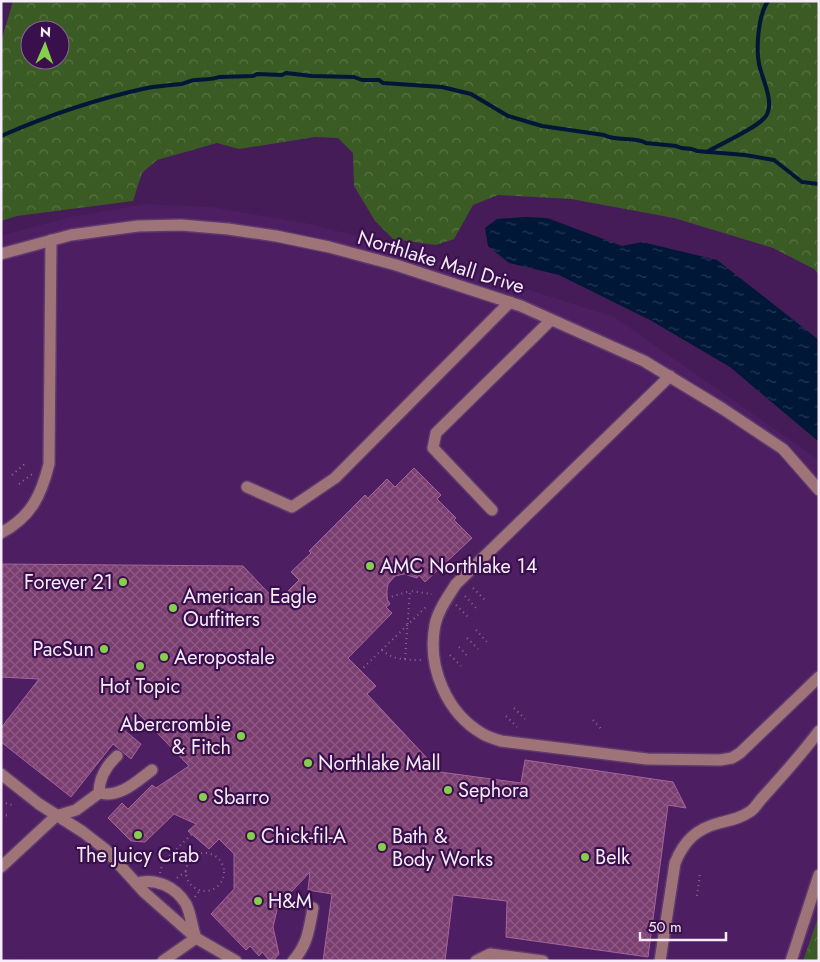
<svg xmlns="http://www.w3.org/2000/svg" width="820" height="962" font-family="Jost,sans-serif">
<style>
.built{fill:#4d1f62}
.forest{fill:url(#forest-crowns);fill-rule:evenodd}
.water{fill:url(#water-ripples)}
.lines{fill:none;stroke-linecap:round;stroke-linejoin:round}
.stream{stroke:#001737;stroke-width:4}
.building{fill:url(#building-cross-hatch);stroke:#a56599}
.minor-casing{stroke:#5e396e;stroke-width:14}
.path{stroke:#876994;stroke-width:2;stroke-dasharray:1 4;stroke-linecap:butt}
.minor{stroke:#9e7478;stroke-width:11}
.poi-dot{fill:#86cf4c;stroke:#3a104c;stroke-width:2}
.labels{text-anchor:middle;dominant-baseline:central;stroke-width:4.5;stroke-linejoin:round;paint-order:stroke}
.street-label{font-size:20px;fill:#f6ecfb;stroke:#3a104c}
.poi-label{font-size:20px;fill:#f6ecfb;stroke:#3a104c;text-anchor:start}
</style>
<defs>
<pattern id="forest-crowns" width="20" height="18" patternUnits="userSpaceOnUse" patternTransform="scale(1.25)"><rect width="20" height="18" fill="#3b5b24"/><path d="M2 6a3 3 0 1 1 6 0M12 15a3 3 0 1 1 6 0" fill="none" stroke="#587345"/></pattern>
<pattern id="water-ripples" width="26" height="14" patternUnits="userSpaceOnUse" patternTransform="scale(1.25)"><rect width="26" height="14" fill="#001737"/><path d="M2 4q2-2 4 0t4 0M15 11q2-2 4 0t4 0" fill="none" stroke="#263955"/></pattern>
<pattern id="building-cross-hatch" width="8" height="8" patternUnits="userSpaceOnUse" patternTransform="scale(1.25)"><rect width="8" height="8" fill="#7b3e71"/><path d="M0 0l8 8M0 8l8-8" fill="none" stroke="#8e5a86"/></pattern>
</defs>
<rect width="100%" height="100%" fill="#451c57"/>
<!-- built -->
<path class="built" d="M146 204 210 207 305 223 373 240 614 317 819 460V941L812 961H1V236L66 218Z"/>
<!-- forest -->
<g class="forest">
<path d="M13 1H819V275L814 269 773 248 674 218 571 199 498 195 473 205 454 239 436 245 393 239 375 221 354 186 353 153 338 138 315 137 239 149 217 143 157 160 142 173 133 201 17 216 1 221V42ZM30 30H60V60H30Z"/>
<path d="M819 915V961H803Z"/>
</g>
<!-- water -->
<path class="water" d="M525 217 547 218 622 246 642 242 717 260 819 340V442L730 367 650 320 559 275 509 263 488 246 485 228 497 219Z"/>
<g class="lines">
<!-- stream -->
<g class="stream">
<path d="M1 136C49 115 96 99 147 88 158 86 170 85 181 84 186 83 191 80 196 80 204 79 212 80 219 77L253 76 257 74 282 75 286 73 312 76 354 77 362 80H379L383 83 442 87 471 94 508 116 542 126 604 135C617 142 634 136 646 143L676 146C683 150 690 147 697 151L745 155 774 160 802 182 819 184"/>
<path d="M707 152C720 144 758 128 766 116 775 102 762 79 759 64 756 48 758 15 768 1"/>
</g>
</g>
<!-- building -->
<path class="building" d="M414 468 441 495 437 499 456 518 454 520 472 538 425 582 419 575 417 578 404 574 395 576 388 584 387 590V599L390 604 386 607 392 613 348 658 376 686 367 694 440 772 521 783 525 760 673 782 686 808 668 805 648 957 506 937 507 901 453 895 445 961H323L332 894 308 890 310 872 278 906 273 927 279 954 273 961H270L262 952 259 956 250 946 246 950 211 914 234 889V854L219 839 209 849 188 831 196 824 174 814 145 842 131 841 108 818 122 803 128 809 152 785 156 788 189 766 138 713 124 730 141 744 131 759 113 744 71 797 1 742V728L39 679 1 677V564L243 566 277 602 299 580 291 572 311 553 309 551 365 495 368 498 387 479 395 487Z"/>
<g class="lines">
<!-- minor casing -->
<g class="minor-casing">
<g id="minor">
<path d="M1 254 71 235 138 226 181 225 228 229 276 236 329 247 396 265 521 306 644 361 723 409 783 449 819 490"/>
<path d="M670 376 456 584C448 597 438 610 435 625 427 666 446 713 483 734 488 737 495 739 501 741L647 759 720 760 732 758 740 753 819 677"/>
<path d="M247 487 292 507 335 478 510 302"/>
<path d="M492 510 433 448 436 433 551 320"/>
<path d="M1 533C31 517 41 496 49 464L51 240"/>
<path d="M1 774 39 804 83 832 105 849 145 893 196 938 236 961"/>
<path d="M99 793C120 798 136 782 152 770"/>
<path d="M1 867 56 816 76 810 99 793C99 778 106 766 117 756"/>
<path d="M136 883C156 878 175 886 186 904 191 914 192 928 196 938L163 961"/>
<path d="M293 961C308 944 309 929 313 908"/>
<path d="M476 961 490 954 543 961"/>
<path d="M660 961 675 863C684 841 696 829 719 823 731 820 741 818 751 811 756 807 759 801 764 796 783 775 802 754 819 731"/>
<path d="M791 961 819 875"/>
</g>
</g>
<!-- path -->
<g class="path">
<path d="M12 475 27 462"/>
<path d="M19 484 35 472"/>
<path d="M473 588 485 600"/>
<path d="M465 596 476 608"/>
<path d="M387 598 410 591"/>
<path d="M456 605 468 617"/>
<path d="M476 630 487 642"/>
<path d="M467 638 478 649"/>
<path d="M459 647 469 658"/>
<path d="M382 650C392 660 408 660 422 660"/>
<path d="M450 655 461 666"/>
<path d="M405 659 410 591 432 594"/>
<path d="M360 671 427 606"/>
<path d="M514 708 525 719"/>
<path d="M506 716 517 727"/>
<path d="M593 720 603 731"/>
<path d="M1 802 12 805"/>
<path d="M1 814 9 816"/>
<circle cx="205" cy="872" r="19"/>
<path d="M160 873 163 862 192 834"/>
<path d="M177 878 186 871"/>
<path d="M697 896 700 874"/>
<path d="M195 897 200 890"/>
<path d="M22 961 24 959"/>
</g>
<!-- minor -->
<use href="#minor" class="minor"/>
</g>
<!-- markers -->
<g class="poi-dot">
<circle cx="370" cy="566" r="5"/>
<circle cx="123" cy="582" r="5"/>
<circle cx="173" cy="608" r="5"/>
<circle cx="104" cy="649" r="5"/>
<circle cx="164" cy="657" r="5"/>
<circle cx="140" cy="666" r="5"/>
<circle cx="241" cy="736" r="5"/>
<circle cx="308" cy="763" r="5"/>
<circle cx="448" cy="790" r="5"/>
<circle cx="203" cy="797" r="5"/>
<circle cx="138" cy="835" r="5"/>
<circle cx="251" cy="836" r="5"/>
<circle cx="382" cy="847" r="5"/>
<circle cx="585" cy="857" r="5"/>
<circle cx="258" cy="901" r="5"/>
</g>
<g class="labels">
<!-- street labels -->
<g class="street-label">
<text transform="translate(441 262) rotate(17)">Northlake Mall Drive</text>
</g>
<!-- poi labels -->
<g class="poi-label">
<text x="380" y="566">AMC Northlake 14</text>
<text x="113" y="582" text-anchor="end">Forever 21</text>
<text x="183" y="596">American Eagle<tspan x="183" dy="23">Outfitters</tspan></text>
<text x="94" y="649" text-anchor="end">PacSun</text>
<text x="174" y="657">Aeropostale</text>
<text x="140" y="686" text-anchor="middle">Hot Topic</text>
<text x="231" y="724" text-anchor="end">Abercrombie<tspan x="231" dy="23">&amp; Fitch</tspan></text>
<text x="318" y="763">Northlake Mall</text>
<text x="458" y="790">Sephora</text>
<text x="213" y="797">Sbarro</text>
<text x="261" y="836">Chick-fil-A</text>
<text x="392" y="836">Bath &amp;<tspan x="392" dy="23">Body Works</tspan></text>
<text x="138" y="855" text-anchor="middle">The Juicy Crab</text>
<text x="595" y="857">Belk</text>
<text x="268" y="901">H&amp;M</text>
</g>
</g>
<!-- border -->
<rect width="820" height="962" fill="none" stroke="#f6ecfb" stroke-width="5"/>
<!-- north arrow -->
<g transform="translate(45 45) rotate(2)"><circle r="24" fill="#3a104c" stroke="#856892"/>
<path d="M0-4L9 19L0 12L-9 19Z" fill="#86cf4c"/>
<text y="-8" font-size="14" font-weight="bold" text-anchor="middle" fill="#f6ecfb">N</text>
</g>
<!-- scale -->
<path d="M640 932v8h86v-8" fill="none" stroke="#f6ecfb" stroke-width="2.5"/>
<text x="648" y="932" font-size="15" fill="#f6ecfb" stroke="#3a104c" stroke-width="4" paint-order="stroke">50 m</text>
</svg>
